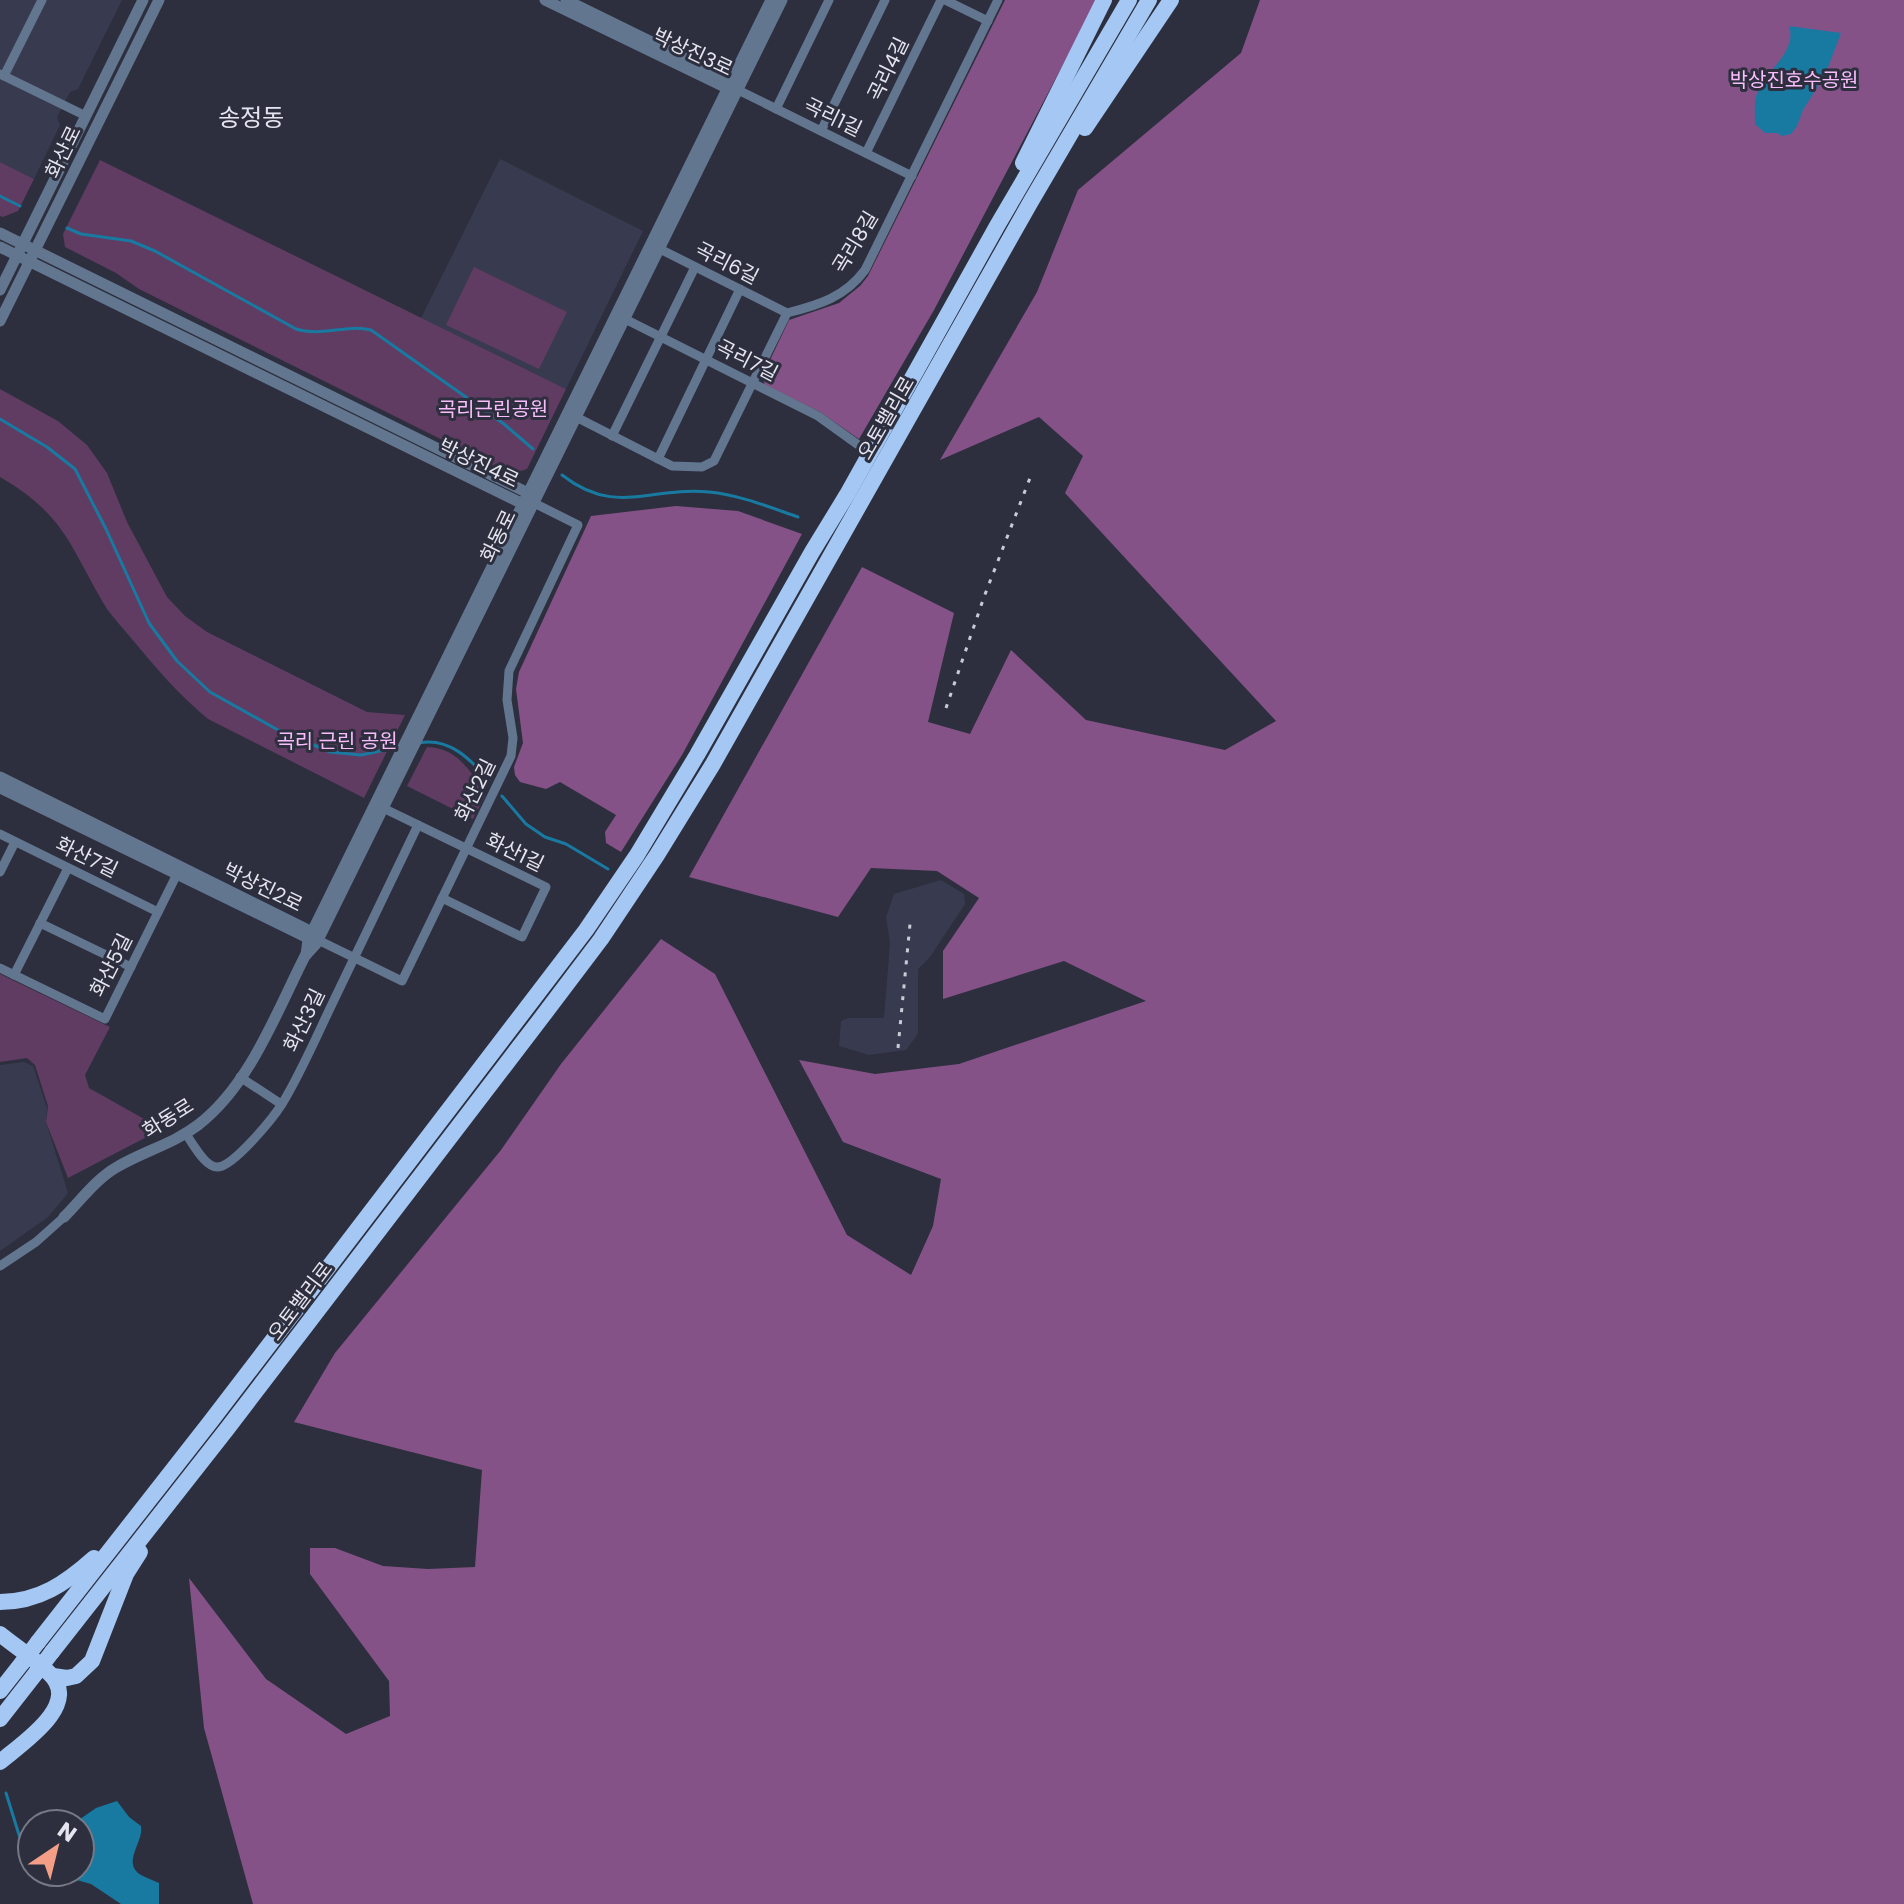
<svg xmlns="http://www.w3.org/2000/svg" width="1904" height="1904" font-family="Poppins,'Noto Sans KR',sans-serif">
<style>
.built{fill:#383b4f}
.green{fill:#603b62}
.forest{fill:#855288}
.water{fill:#197aa1}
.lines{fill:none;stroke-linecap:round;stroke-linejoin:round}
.stream{stroke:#197aa1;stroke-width:3}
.minor{stroke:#62768f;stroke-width:9}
.tertiary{stroke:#62768f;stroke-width:11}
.trunk{stroke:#a4c7f4;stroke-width:16}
.rail{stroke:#cacbd6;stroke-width:3;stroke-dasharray:4 8;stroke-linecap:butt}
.trunk-bridge{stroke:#a4c7f4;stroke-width:16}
.labels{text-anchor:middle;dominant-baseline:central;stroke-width:6;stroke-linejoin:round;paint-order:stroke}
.street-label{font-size:20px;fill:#e4e5ef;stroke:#2d2f3e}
.park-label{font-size:20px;fill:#f9bdfb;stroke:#2d2f3e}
.quarter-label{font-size:24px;fill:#e4e5ef;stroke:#2d2f3e}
</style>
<rect width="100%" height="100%" fill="#2d2f3e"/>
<!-- built -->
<g class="built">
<path d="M0 0H122L78 89 70 92 57 117 60 125 34 179 0 162Z"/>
<path d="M500 159 643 231 566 389 421 318Z"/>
<path d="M941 880 964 894 965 904 930 957 918 969V1034L906 1050 869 1055 839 1046 841 1021 848 1018H884L890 943 886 917 894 894Z"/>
<path d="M24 1062 33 1066 47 1108 46 1122 68 1193 48 1217 0 1251V1065Z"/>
</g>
<!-- green -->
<g class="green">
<path d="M100 160 566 389 527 469 511 474 139 289 116 273 65 247 63 234Z"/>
<path d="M0 162 34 179 18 211 3 217 0 216Z"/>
<path d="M474 267 567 312 539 369 446 325Z"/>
<path d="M0 389 58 421 87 445 107 473 127 522 167 597 185 616 207 632 367 712 405 715 364 798 208 719C179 695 155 667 131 638 123 628 114 619 107 609 70 548 67 516 0 477Z"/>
<path d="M427 747C457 748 468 769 485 791V796L473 819 407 786Z"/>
<path d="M0 974 110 1027 85 1075 89 1088 162 1129 68 1178 46 1122 48 1106 35 1065 27 1058 0 1062Z"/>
</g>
<!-- forest -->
<g class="forest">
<path d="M1005 0H1097L934 310 859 439 820 412 765 385 762 377 789 320 839 303 860 286 868 276Z"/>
<path d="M1260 0H1904V1904H253L204 1728 189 1578 266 1679 346 1734 390 1716 389 1681 310 1574V1548H335L383 1566 428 1569 475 1567 482 1470 294 1422 335 1353 501 1150 561 1064 661 939 715 974 847 1235 911 1275 933 1226 941 1179 843 1142 799 1060 875 1074 959 1064 1146 1001 1064 961 943 999V951L979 898 937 871 871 868 838 917 689 877 862 567 954 613 928 722 970 734 1011 650 1086 720 1225 750 1276 721 1065 493 1083 456 1039 417 940 460 1037 292 1078 190 1241 53Z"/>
<path d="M676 506 738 511 802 534 682 755 621 852 606 843 605 832 616 815 560 782 546 789 520 782 515 775 514 767 523 743 516 689 519 672 591 516Z"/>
</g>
<!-- water -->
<g class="water">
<path d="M1789 26 1841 33 1825 75 1803 110 1797 126 1791 134 1782 136 1777 133H1765L1755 124C1755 112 1753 98 1760 87 1770 68 1797 50 1789 26Z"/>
<path d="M117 1801 129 1817 141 1826C144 1842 121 1863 141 1875 146 1878 153 1880 159 1883V1904H121L91 1884 48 1872H80V1824H73L96 1808Z"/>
</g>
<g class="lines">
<!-- stream -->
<g class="stream">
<path d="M0 196 20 206"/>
<path d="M67 228 81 234 131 241 155 251 296 329C321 337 346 324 371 330L504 424 533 449"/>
<path d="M0 419 47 447 75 469 106 529 149 623 177 661 210 692 278 730 330 752 361 755 399 747"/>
<path d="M562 475C616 517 650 486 709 492 740 495 769 507 798 517"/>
<path d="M419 743C449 737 470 759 489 780"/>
<path d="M502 796 526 824 545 837 566 844 608 869"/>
<path d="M6 1793 20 1838 28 1847 32 1846"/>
</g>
<!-- minor -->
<g class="minor">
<path d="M945 0 988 21"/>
<path d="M0 74 86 116"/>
<path d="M4 76 42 0"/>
<path d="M738 90 912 176"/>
<path d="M776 109 829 0"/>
<path d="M821 131 885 0"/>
<path d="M866 153 941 0"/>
<path d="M654 246 787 313"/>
<path d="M621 317 818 416 857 444"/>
<path d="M576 417 672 466 702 467 714 461 787 313C819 305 845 297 865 270L998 0"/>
<path d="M612 436 695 267"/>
<path d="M658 459 740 289"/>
<path d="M383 808 546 887 522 937 442 898"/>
<path d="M0 834 158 912"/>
<path d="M0 872 15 842"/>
<path d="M40 923 131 967"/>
<path d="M318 940 402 981 511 756 513 738 507 700 509 671 578 525 534 503"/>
<path d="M0 968 105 1019 180 868"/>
<path d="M14 975 68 868"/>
<path d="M240 1077 281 1104"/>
<path d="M185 1133C193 1143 205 1168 218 1167 234 1166 273 1118 282 1104 302 1071 317 1035 334 1000 362 942 390 884 418 825"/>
<path d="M0 1266 36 1242 64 1217"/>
</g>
<!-- tertiary -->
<g class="tertiary">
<path d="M545 0 731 90"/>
<path d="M566 0 731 81 735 86"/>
<path d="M0 233 528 493 534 503 523 504 0 247"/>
<path d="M0 290 143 0"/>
<path d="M0 321 159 0"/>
<path d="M0 777 312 932 315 937"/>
<path d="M0 788 312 940"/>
<path d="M306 955 308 940 771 0"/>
<path d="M64 1217C81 1200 96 1179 117 1167 144 1151 173 1144 198 1125 250 1085 276 1013 305 956L316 944 782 0"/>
</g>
<!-- trunk -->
<g class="trunk">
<path d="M1085 128 1171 0"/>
<path d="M1023 163 1104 0"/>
<path d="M0 1602C39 1602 66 1583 94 1558"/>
<path d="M0 1634C16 1647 35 1659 50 1674 82 1705 21 1744 0 1762"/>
<path d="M38 1642 211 1421 586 930 637 855 697 755 812 552 848 493 997 226 1129 0"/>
<path d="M52 1652 227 1429 539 1021 601 939 657 855 713 764 1030 203 1149 0"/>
<path d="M53 1676 67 1678 76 1676 92 1661 126 1574 140 1552"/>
<path d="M0 1691 22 1663"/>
<path d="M0 1719 36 1673"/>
</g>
<!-- rail -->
<g class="rail">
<path d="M946 708 984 597 1030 478"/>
<path d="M898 1048 910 924"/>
</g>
<!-- trunk-bridge -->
<g class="trunk-bridge">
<path d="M22 1663 38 1642"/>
<path d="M36 1673 52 1652"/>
</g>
</g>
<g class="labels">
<!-- street labels -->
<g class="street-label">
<text transform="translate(693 52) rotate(25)">박상진3로</text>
<text transform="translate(888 69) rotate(-64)">곡리4길</text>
<text transform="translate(833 117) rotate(26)">곡리1길</text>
<text transform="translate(63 152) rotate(-64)">화산로</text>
<text transform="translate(855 242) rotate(-59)">곡리8길</text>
<text transform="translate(727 263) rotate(27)">곡리6길</text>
<text transform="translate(747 360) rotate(27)">곡리7길</text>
<text transform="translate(886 418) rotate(-60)">오토밸리로</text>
<text transform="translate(479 463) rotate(26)">박상진4로</text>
<text transform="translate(498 536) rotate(-64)">화동로</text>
<text transform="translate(475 790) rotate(-64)">화산2길</text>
<text transform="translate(515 852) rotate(26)">화산1길</text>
<text transform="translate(87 857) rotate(26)">화산7길</text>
<text transform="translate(263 887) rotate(26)">박상진2로</text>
<text transform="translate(111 965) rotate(-63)">화산5길</text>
<text transform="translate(304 1020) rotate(-64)">화산3길</text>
<text transform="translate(168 1118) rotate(-32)">화동로</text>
<text transform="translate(300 1301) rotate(-53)">오토밸리로</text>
</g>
<!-- park labels -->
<g class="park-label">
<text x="1794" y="80">박상진호수공원</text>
<text x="493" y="409">곡리근린공원</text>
<text x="337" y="741">곡리 근린 공원</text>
</g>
<!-- quarter labels -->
<g class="quarter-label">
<text x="251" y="117">송정동</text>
</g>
</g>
<!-- north arrow -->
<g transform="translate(56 1848) rotate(35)"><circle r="38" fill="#2d2f3e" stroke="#767885" stroke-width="2"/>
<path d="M0-6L14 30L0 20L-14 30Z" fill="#f49e87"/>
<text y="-12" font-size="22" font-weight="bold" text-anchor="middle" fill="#e4e5ef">N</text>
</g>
</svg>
